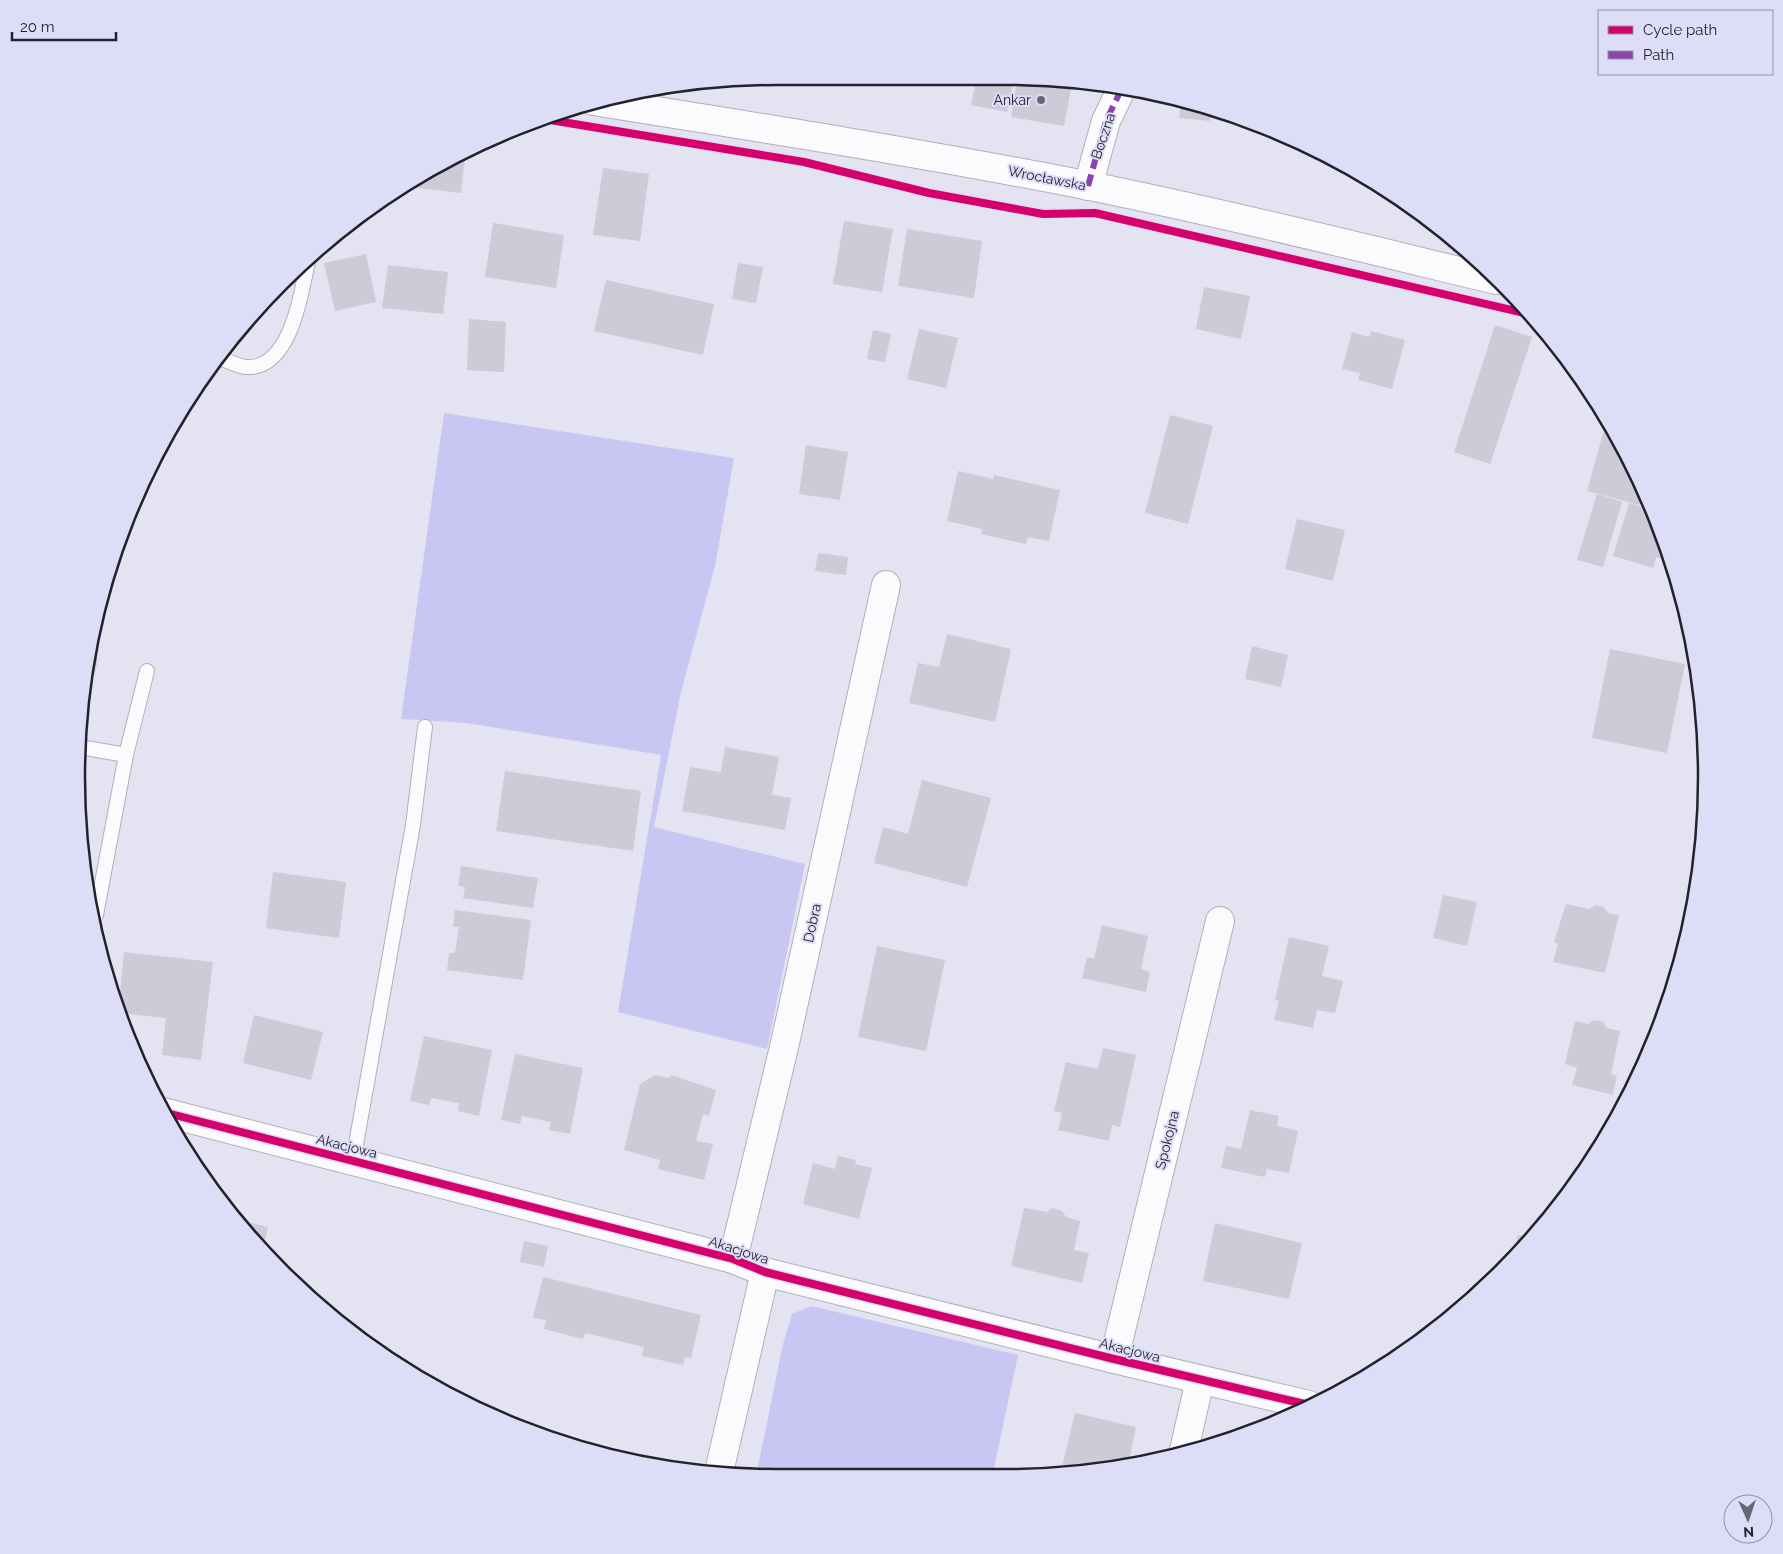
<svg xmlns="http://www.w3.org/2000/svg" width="1783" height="1554" font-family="Raleway,sans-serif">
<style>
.green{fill:#cac6f4}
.building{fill:#cccbd7}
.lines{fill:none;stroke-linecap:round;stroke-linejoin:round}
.lane-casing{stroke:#b0b0bb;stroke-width:16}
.street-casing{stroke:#b0b0bb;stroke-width:30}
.secondary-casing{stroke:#b0b0bb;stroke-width:30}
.lane{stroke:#fbfbfd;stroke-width:14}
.street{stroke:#fbfbfd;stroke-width:28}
.secondary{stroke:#fbfbfd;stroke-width:28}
.quiet{stroke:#8e44ad;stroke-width:6;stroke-dasharray:12 6;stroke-linecap:butt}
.cycleway-casing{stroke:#deddf8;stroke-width:11}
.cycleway{stroke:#d6006c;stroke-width:8}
.poi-dot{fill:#666671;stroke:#deddf8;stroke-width:2}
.labels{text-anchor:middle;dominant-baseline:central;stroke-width:4;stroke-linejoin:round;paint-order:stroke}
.poi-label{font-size:14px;fill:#22222c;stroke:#deddf8;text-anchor:end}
.street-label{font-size:14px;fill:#22222c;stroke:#deddf8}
.rim{fill:none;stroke:#22222c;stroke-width:2.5}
</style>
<rect width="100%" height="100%" fill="#e4e3f2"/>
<!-- green -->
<g class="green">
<path d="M444 413 734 458 715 566 681 692 654 827 805 864 767 1049 618 1012 661 755 467 723 401 719Z"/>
<path d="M811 1306 1018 1355 992 1477 777 1478 756 1476 783 1344 792 1314Z"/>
</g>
<!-- building -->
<g class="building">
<path d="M976 80 1014 81 1007 112 971 105Z"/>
<path d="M1017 81H1049L1048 84 1071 89 1064 126 1011 117Z"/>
<path d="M1181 102 1211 109 1210 121 1179 118Z"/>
<path d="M466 149 461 193 409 187 444 164Z"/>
<path d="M603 168 649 174 640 241 593 235Z"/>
<path d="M844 221 893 229 882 292 833 284Z"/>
<path d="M493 223 564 235 556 288 485 277Z"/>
<path d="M907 229 982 241 974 298 898 286Z"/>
<path d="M366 254 376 302 335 311 324 263Z"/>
<path d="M738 263 763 267 756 303 732 299Z"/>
<path d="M388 265 448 272 443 314 382 308Z"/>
<path d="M606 280 714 304 703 355 594 331Z"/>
<path d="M1204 287 1250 296 1241 339 1196 329Z"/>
<path d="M469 319 506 322 504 372 467 370Z"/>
<path d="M1495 325 1532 337 1490 464 1454 452Z"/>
<path d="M919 329 958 338 946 388 907 379Z"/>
<path d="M873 330 891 334 885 362 867 359Z"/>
<path d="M1371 331 1405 340 1392 389 1358 380 1360 373 1342 369 1352 332 1369 337Z"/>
<path d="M1170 415 1213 426 1188 524 1145 513Z"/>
<path d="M1607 419 1613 427 1645 498 1643 506 1587 491Z"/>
<path d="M806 445 848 452 840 500 799 494Z"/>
<path d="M958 471 994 479V475L1060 490 1049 541 1028 537 1026 544 981 534 982 529 947 521Z"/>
<path d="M1597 494 1622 502 1603 567 1577 560Z"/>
<path d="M1629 503 1649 509 1648 513 1653 515 1672 563 1656 557 1653 568 1613 556Z"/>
<path d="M1297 519 1345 530 1333 581 1285 569Z"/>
<path d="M818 553 848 557 846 575 815 571Z"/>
<path d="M947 634 1011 649 995 722 909 703 918 663 939 667Z"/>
<path d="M1252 646 1288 655 1281 687 1245 679Z"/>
<path d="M1610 649 1685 664 1667 753 1592 738Z"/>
<path d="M90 656 98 658 95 675 92 674 85 709 89 710 86 727 81 726 82 685Z"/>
<path d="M725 747 779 757 772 795 791 798 785 830 682 811 690 767 721 772Z"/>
<path d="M505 771 641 791 633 851 496 831Z"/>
<path d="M922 780 991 798 967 887 874 863 883 827 908 834Z"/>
<path d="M461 866 538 878 533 908 463 898 465 887 458 886Z"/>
<path d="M273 872 346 882 339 938 266 928Z"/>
<path d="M1443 895 1477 902 1467 946 1433 938Z"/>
<path d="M1566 904 1589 909 1596 905 1603 907 1608 913 1619 915 1605 973 1553 962 1558 944 1554 942Z"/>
<path d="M455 910 531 920 523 980 447 970 449 953H455L459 927H453Z"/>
<path d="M1102 925 1148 936 1141 969 1150 972 1146 992 1082 978 1087 957 1094 959Z"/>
<path d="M1289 937 1329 946 1322 976 1343 981 1335 1013 1317 1010 1313 1028 1274 1020 1279 1001 1275 1000Z"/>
<path d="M877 946 945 960 926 1051 858 1037Z"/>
<path d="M124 952 213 962 201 1060 162 1055 166 1018 118 1013Z"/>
<path d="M254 1015 323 1032 311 1080 243 1063Z"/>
<path d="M1594 1020 1603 1022 1607 1028 1620 1031 1611 1074 1617 1076 1613 1095 1572 1085 1577 1068 1565 1064 1575 1021 1588 1024Z"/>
<path d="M424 1036 492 1050 479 1116 458 1111 459 1103 431 1098 429 1105 410 1101Z"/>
<path d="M1103 1048 1136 1055 1120 1127 1112 1125 1109 1141 1058 1130 1062 1113 1054 1111 1066 1062 1098 1069Z"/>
<path d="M515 1054 583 1068 570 1134 549 1130 551 1122 522 1116 520 1124 501 1120Z"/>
<path d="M655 1075 670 1078 671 1075 716 1090 709 1116 703 1114 696 1141 713 1144 704 1180 658 1169 660 1160 624 1150 640 1084Z"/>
<path d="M1250 1110 1279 1116 1277 1126 1298 1131 1289 1173 1267 1169 1265 1177 1221 1168 1226 1146 1241 1149Z"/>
<path d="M838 1156 856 1160 855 1164 872 1168 859 1219 803 1204 813 1163 835 1169Z"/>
<path d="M1024 1208 1048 1212 1052 1208 1062 1211 1066 1217 1080 1221 1074 1250 1089 1253 1082 1283 1011 1266Z"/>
<path d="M242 1221 268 1227 263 1248Z"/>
<path d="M1215 1223 1302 1243 1289 1299 1203 1281Z"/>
<path d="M1518 1235 1530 1238 1514 1255Z"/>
<path d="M524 1241 548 1246 544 1267 520 1262Z"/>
<path d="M543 1277 701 1315 691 1358 685 1357 683 1365 642 1356 644 1347 585 1333 583 1339 544 1329 546 1320 533 1318Z"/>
<path d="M1075 1413 1136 1427 1129 1461 1060 1475Z"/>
</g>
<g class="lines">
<!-- lane casing -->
<g class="lane-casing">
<g id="lane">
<path d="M217 357C226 360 237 366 246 367 292 370 302 289 309 256"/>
<path d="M80 747 126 755 96 915"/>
<path d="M126 755 147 671"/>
<path d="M353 1161 413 825 425 727"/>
</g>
</g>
<!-- street casing -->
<g class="street-casing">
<g id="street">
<path d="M1088 186 1106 121 1122 88"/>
<path d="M163 1112 733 1259 765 1272 1114 1359 1309 1405"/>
<path d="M733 1259 785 1043 886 585"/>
<path d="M1114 1359 1220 921"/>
<path d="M1184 1450 1200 1380"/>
<path d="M719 1472 765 1272"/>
</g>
</g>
<!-- secondary casing -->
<g class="secondary-casing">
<path id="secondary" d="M593 101C757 127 922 153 1085 185 1223 213 1359 247 1496 280"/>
</g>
<!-- lane -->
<use href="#lane" class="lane"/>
<!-- street -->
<use href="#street" class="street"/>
<!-- secondary -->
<use href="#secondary" class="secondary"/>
<!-- quiet -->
<path class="quiet" d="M1088 186 1106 121 1122 88"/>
<!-- cycleway casing -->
<g class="cycleway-casing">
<g id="cycleway">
<path d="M544 119 804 162 929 193 1043 214 1095 213 1533 315"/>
<path d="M163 1112 733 1259 765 1272 1114 1359 1309 1405"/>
</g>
</g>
<!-- cycleway -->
<use href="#cycleway" class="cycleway"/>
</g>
<!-- markers -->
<circle class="poi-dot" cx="1041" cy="100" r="5"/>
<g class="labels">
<!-- poi labels -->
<g class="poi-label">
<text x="1031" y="100">Ankar</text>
</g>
<!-- street labels -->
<g class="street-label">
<text transform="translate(1103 136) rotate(-71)">Boczna</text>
<text transform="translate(1047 178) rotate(11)">Wrocławska</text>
<text transform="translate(812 923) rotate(-78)">Dobra</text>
<text transform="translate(1167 1140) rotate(-76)">Spokojna</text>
<text transform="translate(347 1146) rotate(14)">Akacjowa</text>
<text transform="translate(739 1250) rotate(18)">Akacjowa</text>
<text transform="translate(1130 1350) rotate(14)">Akacjowa</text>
</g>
</g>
<!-- crop -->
<path d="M0 0H1783V1554H0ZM777 85H1006A692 692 0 0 1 1698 777V777A692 692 0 0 1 1006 1469H777A692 692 0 0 1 85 777V777A692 692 0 0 1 777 85Z" fill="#deddf8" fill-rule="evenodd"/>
<path class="rim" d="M777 85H1006A692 692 0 0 1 1698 777V777A692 692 0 0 1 1006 1469H777A692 692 0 0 1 85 777V777A692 692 0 0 1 777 85Z"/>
<!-- legend -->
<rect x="1598" y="10" width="175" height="65" fill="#deddf8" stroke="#9392a6"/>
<rect x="1608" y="26" width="25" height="8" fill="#d6006c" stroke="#9392a6"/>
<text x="1643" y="35" font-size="15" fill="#22222c">Cycle path</text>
<rect x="1608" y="51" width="25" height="8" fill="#8e44ad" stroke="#9392a6"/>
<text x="1643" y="60" font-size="15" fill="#22222c">Path</text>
<!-- north arrow -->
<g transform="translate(1748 1519) rotate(177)"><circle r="24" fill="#deddf8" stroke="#9392a6"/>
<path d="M0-4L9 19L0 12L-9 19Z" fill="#666671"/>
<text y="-8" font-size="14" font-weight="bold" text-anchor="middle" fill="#22222c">N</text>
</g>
<!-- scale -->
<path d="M12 32v8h104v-8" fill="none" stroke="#22222c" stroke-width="2.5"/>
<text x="20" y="32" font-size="15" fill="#22222c" stroke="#deddf8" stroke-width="4" paint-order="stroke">20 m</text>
</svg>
